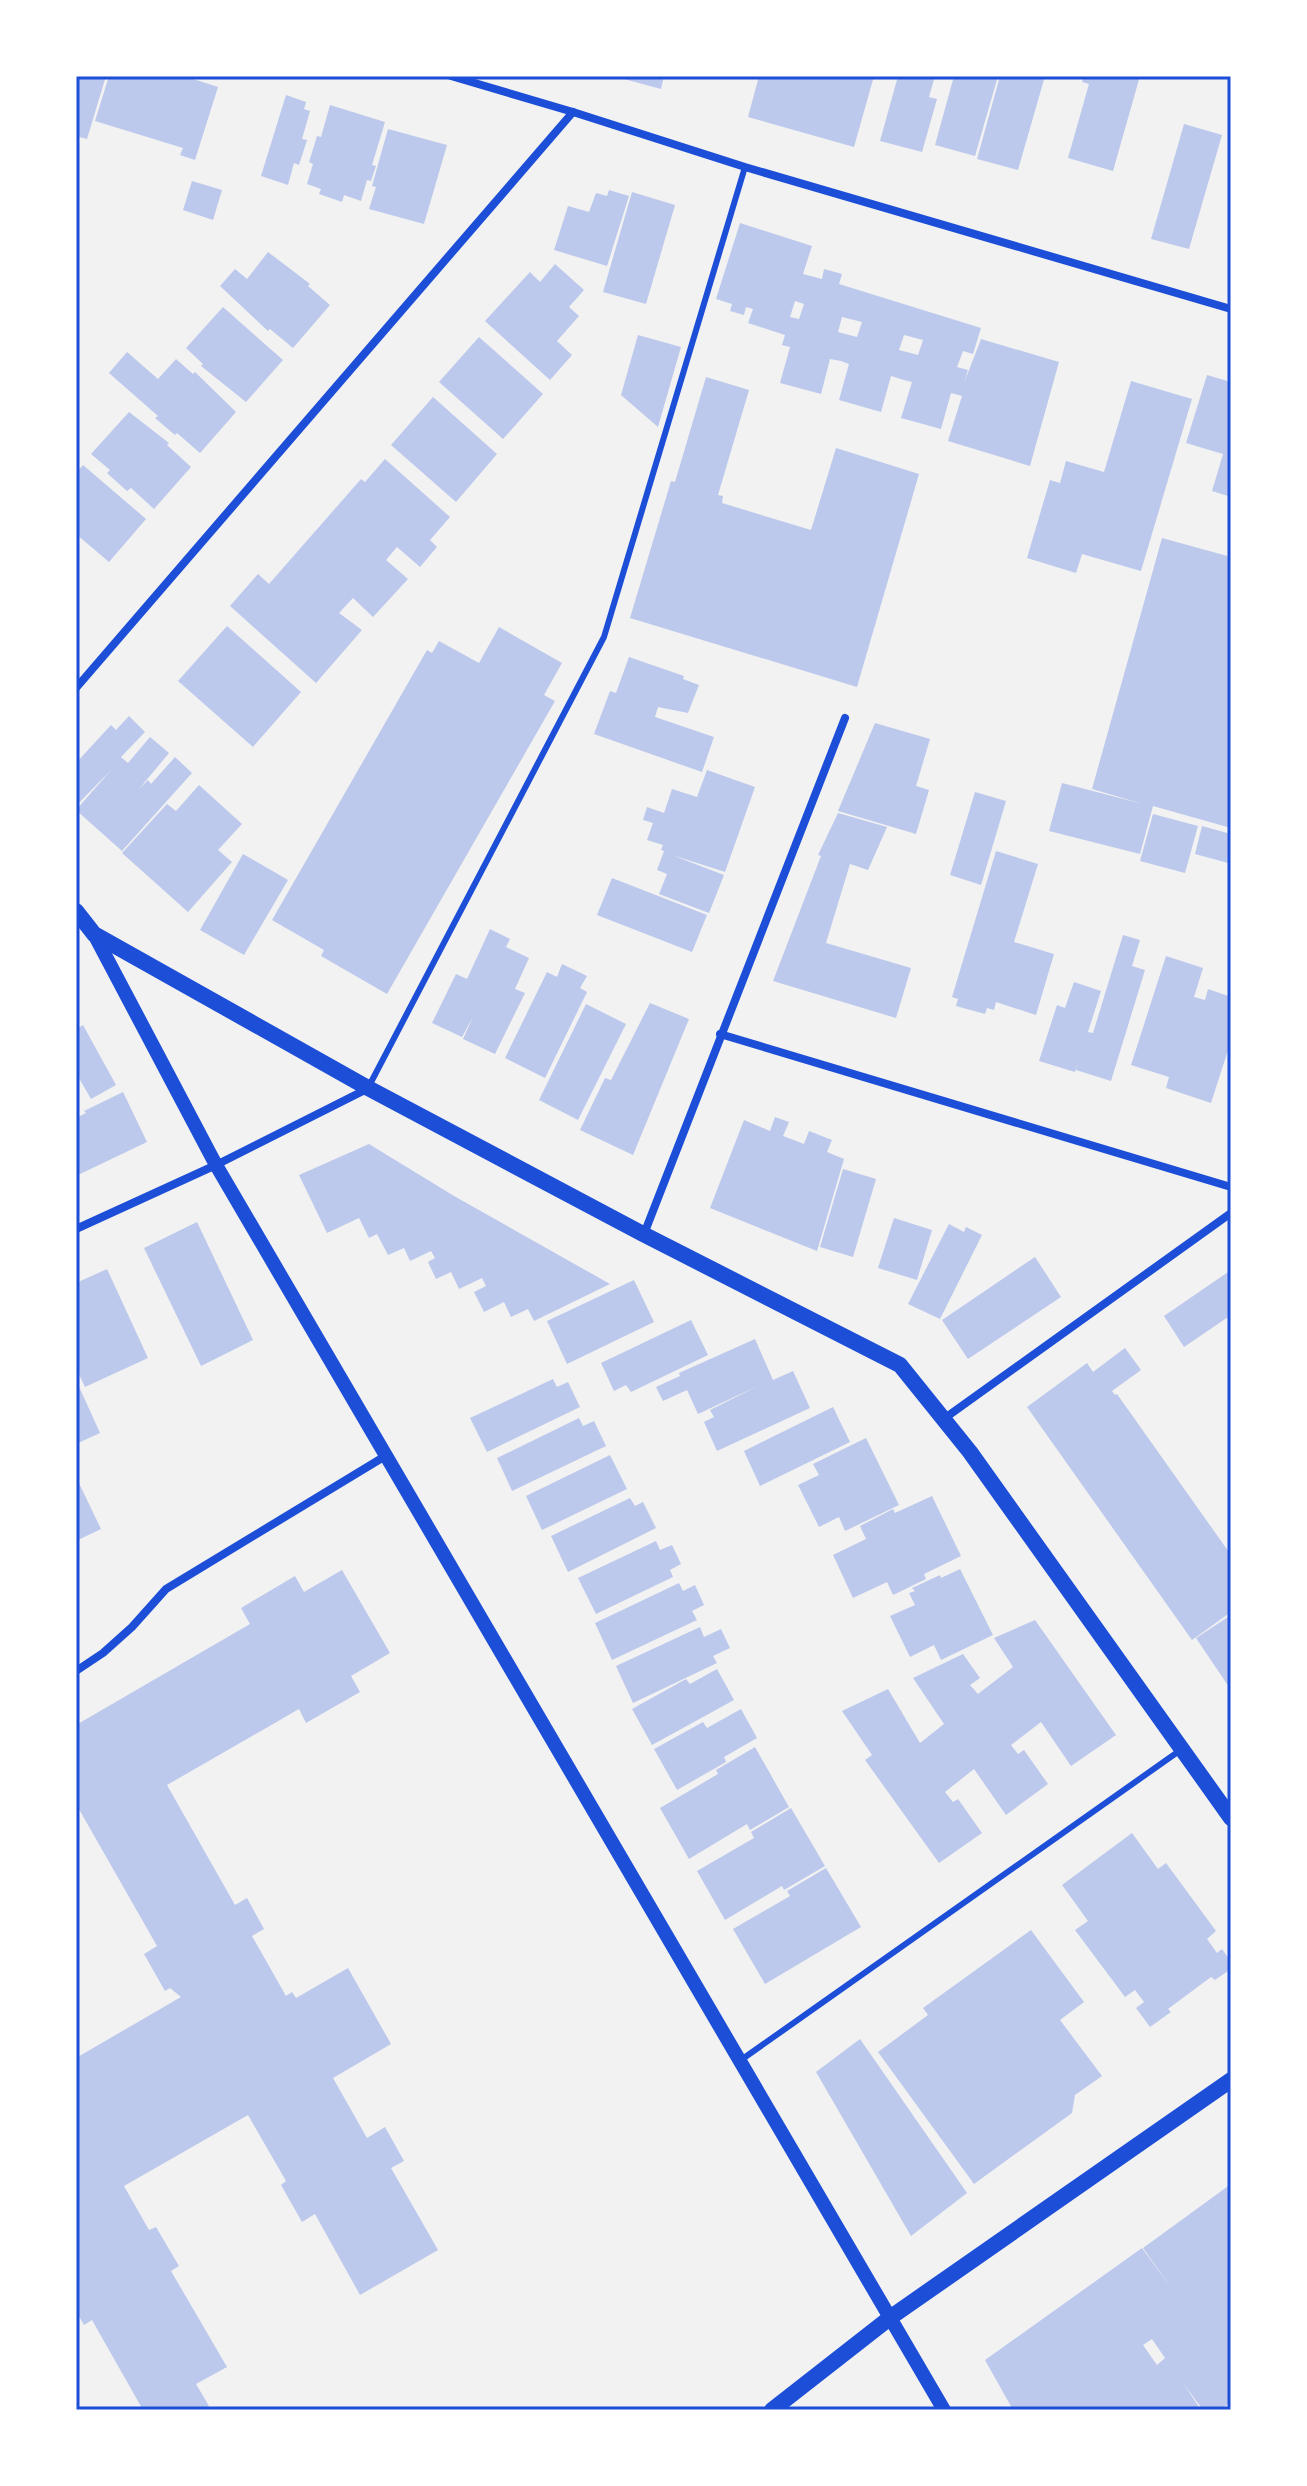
<svg xmlns="http://www.w3.org/2000/svg" width="1307" height="2486" font-family="Bitter,serif">
<style>
.building{fill:#bdc9ec;fill-rule:evenodd}
.lines{fill:none;stroke-linecap:round;stroke-linejoin:round}
.service{stroke:#1d4ed8;stroke-width:6}
.minor{stroke:#1d4ed8;stroke-width:8}
.tertiary{stroke:#1d4ed8;stroke-width:14}
.secondary{stroke:#1d4ed8;stroke-width:16}
.neatline{fill:none;stroke:#1d4ed8;stroke-width:3}
</style>
<rect width="100%" height="100%" fill="#f2f2f2"/>
<!-- building -->
<g class="building">
<path d="M76 76H106L87 139 76 136Z"/>
<path d="M109 76H184L218 87 195 160 180 155 183 148 95 121Z"/>
<path d="M624 76H664L661 89 624 79Z"/>
<path d="M759 76H874L854 147 748 117Z"/>
<path d="M898 76H935L929 97 937 99 922 152 880 141Z"/>
<path d="M954 76H998L975 156 935 145Z"/>
<path d="M1000 76H1045L1018 170 977 159Z"/>
<path d="M1084 76H1140L1113 171 1068 158 1089 84 1082 82Z"/>
<path d="M286 95 306 102 304 109 310 111 302 139 307 140 299 165 294 163 288 185 261 176Z"/>
<path d="M330 105 385 122 372 165 376 166 371 181 367 180 361 201 344 195 342 202 319 194 321 189 307 184 313 164 309 162 317 136 321 137Z"/>
<path d="M1184 124 1222 135 1189 249 1151 239Z"/>
<path d="M388 129 447 145 424 224 369 209 376 187 372 186Z"/>
<path d="M192 181 222 190 213 220 183 210Z"/>
<path d="M609 190 629 196 607 266 554 250 568 206 589 212 596 193 607 196Z"/>
<path d="M632 192 675 205 646 304 603 292Z"/>
<path d="M740 223 812 246 803 274 822 279 824 269 842 274 839 284 981 328 973 354 963 351 957 367 968 370 964 383 981 339 1059 362 1030 466 948 441 962 396 951 393 941 429 901 418 912 382 904 380 891 376 881 412 839 400 849 364 841 361 830 359 821 394 780 383 790 347 782 345 785 335 748 323 753 309 746 307 744 315 730 311 732 304 716 299ZM795 301 804 304 799 319 790 317ZM842 317 862 322 857 337 838 332ZM904 335 923 340 918 355 899 350Z"/>
<path d="M268 252 310 284 308 286 330 305 293 348 270 329 268 331 220 286 235 269 247 279Z"/>
<path d="M555 264 584 290 569 307 579 316 557 341 572 355 550 380 485 321 530 272 540 282Z"/>
<path d="M223 307 283 360 246 402 201 366 203 364 186 348Z"/>
<path d="M638 335 681 347 658 427 621 395Z"/>
<path d="M479 337 543 394 503 439 439 382Z"/>
<path d="M127 352 158 379 176 359 193 374 195 372 236 412 200 453 177 433 175 435 155 418 158 416 109 373Z"/>
<path d="M1207 375 1231 382V497L1212 491 1223 454 1186 443Z"/>
<path d="M706 377 749 390 718 495 723 496 722 503 811 530 836 448 919 474 857 687 630 618 671 481 675 482Z"/>
<path d="M1131 381 1192 399 1141 571 1082 554 1076 573 1027 558 1050 480 1060 483 1066 461 1104 472Z"/>
<path d="M433 397 497 454 456 502 391 445Z"/>
<path d="M129 412 169 443 167 445 191 467 154 509 131 488 127 491 107 473 110 470 91 454Z"/>
<path d="M385 459 450 517 430 540 437 547 420 567 397 547 386 560 408 579 373 617 353 598 339 613 362 630 316 683 230 606 258 574 269 584 361 479 365 482Z"/>
<path d="M83 465 146 519 109 562 76 534V473Z"/>
<path d="M1162 538 1231 557V828L1153 806 1140 854 1049 831 1062 783 1143 804 1092 789Z"/>
<path d="M227 626 301 692 253 747 178 681Z"/>
<path d="M499 627 562 663 544 695 555 701 387 994 321 956 324 950 272 920 427 650 432 653 439 641 479 663Z"/>
<path d="M629 657 684 676 683 679 699 685 688 713 658 707 655 717 714 737 702 772 594 734 610 691 616 693Z"/>
<path d="M129 716 145 732 121 757 128 763 150 737 169 753 139 789 148 780 151 784 175 757 192 773 122 851 76 810 112 769 76 806V763L111 725 116 730Z"/>
<path d="M875 723 930 739 916 786 929 790 916 834 838 811Z"/>
<path d="M707 770 755 787 725 872 672 855 724 875 709 913 659 894 667 874 657 870 664 851 661 850 663 845 647 840 653 823 643 820 647 807 664 813 672 789 697 797Z"/>
<path d="M199 785 242 824 218 850 232 862 188 912 122 853 167 804 176 811Z"/>
<path d="M975 792 1006 801 981 885 950 875Z"/>
<path d="M838 813 887 827 868 870 850 864 826 943 911 968 896 1018 773 981 821 856 818 855Z"/>
<path d="M1153 814 1198 826 1185 873 1140 861Z"/>
<path d="M1202 826 1231 834 1228 863 1195 854Z"/>
<path d="M996 851 1038 864 1014 942 1054 954 1036 1015 996 1002 994 1010 987 1008 985 1014 956 1006 958 999 952 997Z"/>
<path d="M243 854 288 880 244 955 200 930Z"/>
<path d="M612 878 707 915 692 952 597 915Z"/>
<path d="M490 929 510 939 506 947 529 958 515 989 525 993 495 1054 463 1039 473 1017 462 1037 432 1023 456 974 467 979Z"/>
<path d="M1123 935 1140 940 1132 966 1145 970 1111 1081 1076 1070 1078 1062 1075 1072 1039 1061 1057 1005 1065 1008 1074 982 1101 991 1088 1032 1093 1033Z"/>
<path d="M1166 956 1203 968 1194 997 1205 1000 1208 989 1231 997 1229 1007 1231 1008V1041L1211 1103 1166 1088 1169 1077 1131 1065Z"/>
<path d="M562 964 587 976 580 988 587 992 545 1078 505 1058 547 972 557 977Z"/>
<path d="M650 1003 689 1019 633 1155 580 1130 605 1078 611 1080Z"/>
<path d="M586 1004 626 1024 578 1120 539 1100Z"/>
<path d="M83 1025 116 1085 91 1099 76 1073V1029Z"/>
<path d="M123 1092 147 1142 78 1175 76 1118 86 1113 84 1111Z"/>
<path d="M775 1117 789 1122 783 1136 804 1144 809 1131 832 1140 827 1152 844 1159 817 1251 710 1208 744 1120 770 1131Z"/>
<path d="M369 1144 454 1196 610 1284 534 1321 528 1309 511 1317 504 1302 484 1312 474 1292 486 1286 482 1278 459 1289 451 1272 436 1279 428 1262 435 1258 431 1251 410 1261 404 1248 388 1255 377 1234 369 1238 359 1218 327 1233 299 1175Z"/>
<path d="M843 1169 876 1179 853 1257 820 1247Z"/>
<path d="M894 1218 932 1230 917 1280 878 1268Z"/>
<path d="M197 1222 253 1340 201 1366 144 1248Z"/>
<path d="M949 1224 964 1232 966 1227 982 1235 940 1319 908 1304Z"/>
<path d="M1035 1257 1061 1297 968 1359 942 1320Z"/>
<path d="M107 1269 148 1358 85 1387 76 1368V1283Z"/>
<path d="M1231 1270V1315L1184 1347 1164 1316Z"/>
<path d="M634 1280 654 1322 567 1364 547 1321Z"/>
<path d="M691 1320 708 1355 631 1392 626 1385 614 1391 601 1363Z"/>
<path d="M755 1339 773 1380 793 1371 810 1408 717 1451 704 1422 714 1417 710 1410 758 1386 698 1414 687 1390 663 1401 656 1387 680 1376 679 1373Z"/>
<path d="M1125 1348 1141 1370 1112 1391 1115 1395 1117 1394 1231 1555V1612L1192 1640 1027 1407 1087 1363 1093 1372Z"/>
<path d="M553 1379 557 1387 568 1382 580 1407 487 1452 470 1418Z"/>
<path d="M76 1380 100 1433 76 1444Z"/>
<path d="M833 1407 850 1442 760 1486 744 1451Z"/>
<path d="M579 1418 583 1426 594 1421 606 1446 512 1491 497 1458Z"/>
<path d="M866 1438 899 1505 845 1531 839 1517 819 1527 798 1485 819 1475 813 1464Z"/>
<path d="M610 1455 627 1489 542 1530 526 1496Z"/>
<path d="M76 1477 101 1529 76 1541Z"/>
<path d="M932 1496 961 1556 924 1574 926 1579 893 1595 887 1582 853 1598 833 1555 866 1539 860 1526 893 1509 895 1513Z"/>
<path d="M630 1498 635 1506 643 1502 656 1528 568 1572 551 1536Z"/>
<path d="M656 1541 660 1550 672 1545 681 1564 670 1570 673 1577 596 1614 578 1578Z"/>
<path d="M960 1569 993 1635 941 1660 934 1645 910 1657 890 1616 915 1605 909 1593 915 1591 912 1588 940 1575 941 1578Z"/>
<path d="M342 1570 390 1653 351 1676 360 1692 306 1723 299 1709 167 1785 235 1905 247 1898 264 1929 252 1936 286 1996 292 1992 296 1998 348 1968 391 2044 333 2078 367 2138 385 2127 404 2161 391 2168 438 2250 360 2295 315 2214 302 2222 281 2185 286 2181 248 2115 124 2186 149 2230 156 2227 179 2266 171 2271 227 2367 196 2384 209 2406 203 2410H143L92 2320 84 2325 76 2311V2058L181 1997 170 1988 165 1991 144 1954 157 1946 76 1804V1725L250 1624 241 1608 295 1576 304 1592Z"/>
<path d="M679 1583 683 1591 695 1585 704 1605 692 1611 697 1620 612 1660 595 1623Z"/>
<path d="M1231 1615V1690L1196 1638Z"/>
<path d="M1035 1620 1116 1735 1071 1766 1041 1722 1011 1745 1018 1754 1024 1750 1048 1784 1006 1815 974 1769 945 1792 953 1802 958 1799 982 1833 939 1863 865 1760 872 1755 842 1711 888 1689 920 1743 944 1724 913 1678 963 1654 980 1678 970 1685 978 1694 1013 1667 994 1638Z"/>
<path d="M700 1627 704 1637 721 1629 730 1648 713 1656 717 1663 633 1703 616 1666Z"/>
<path d="M717 1669 734 1700 652 1745 632 1709 686 1679 690 1684Z"/>
<path d="M741 1709 757 1738 724 1757 726 1762 677 1790 654 1749 703 1722 707 1728Z"/>
<path d="M755 1747 789 1807 750 1830 747 1824 689 1859 660 1808 718 1774 716 1770Z"/>
<path d="M791 1808 825 1866 784 1890 782 1886 725 1920 697 1871 754 1838 751 1832Z"/>
<path d="M1132 1833 1158 1869 1166 1863 1216 1931 1207 1939 1217 1953 1222 1949 1231 1962V1969L1215 1980 1211 1977 1168 2009 1171 2012 1150 2027 1136 2008 1144 2002 1135 1990 1125 1997 1075 1930 1088 1921 1062 1885Z"/>
<path d="M826 1868 861 1927 765 1984 733 1929 790 1896 787 1891Z"/>
<path d="M1031 1930 1084 2002 1060 2020 1102 2076 1075 2095 1072 2113 974 2184 878 2052 928 2015 923 2008Z"/>
<path d="M860 2039 967 2193 911 2236 816 2072Z"/>
<path d="M1231 2184V2402L1220 2410H1203L1183 2383 1201 2410H1013L985 2360 1142 2248 1173 2290 1143 2248ZM1152 2339 1165 2358 1157 2365 1143 2345Z"/>
</g>
<g class="lines">
<!-- service -->
<g class="service">
<path d="M368 1088 604 637 745 167"/>
<path d="M741 2060 1182 1749"/>
</g>
<!-- minor -->
<g class="minor">
<path d="M451 76 573 112 745 167 1231 309"/>
<path d="M76 688 573 112"/>
<path d="M720 1034 1231 1187"/>
<path d="M76 1229 216 1165 367 1089"/>
<path d="M644 1234 845 718"/>
<path d="M945 1418 1231 1213"/>
<path d="M76 1671 103 1653 132 1627 166 1589 387 1455"/>
</g>
<!-- tertiary -->
<path class="tertiary" d="M94 934 216 1165 944 2410"/>
<!-- secondary -->
<g class="secondary">
<path d="M76 911 94 934 368 1088 643 1234 900 1365 970 1452 1231 1818"/>
<path d="M772 2410 891 2317 1231 2080"/>
</g>
</g>
<!-- border -->
<rect width="1307" height="2486" fill="none" stroke="#ffffff" stroke-width="156"/>
<rect x="78" y="78" width="1151" height="2330" class="neatline"/>
</svg>
